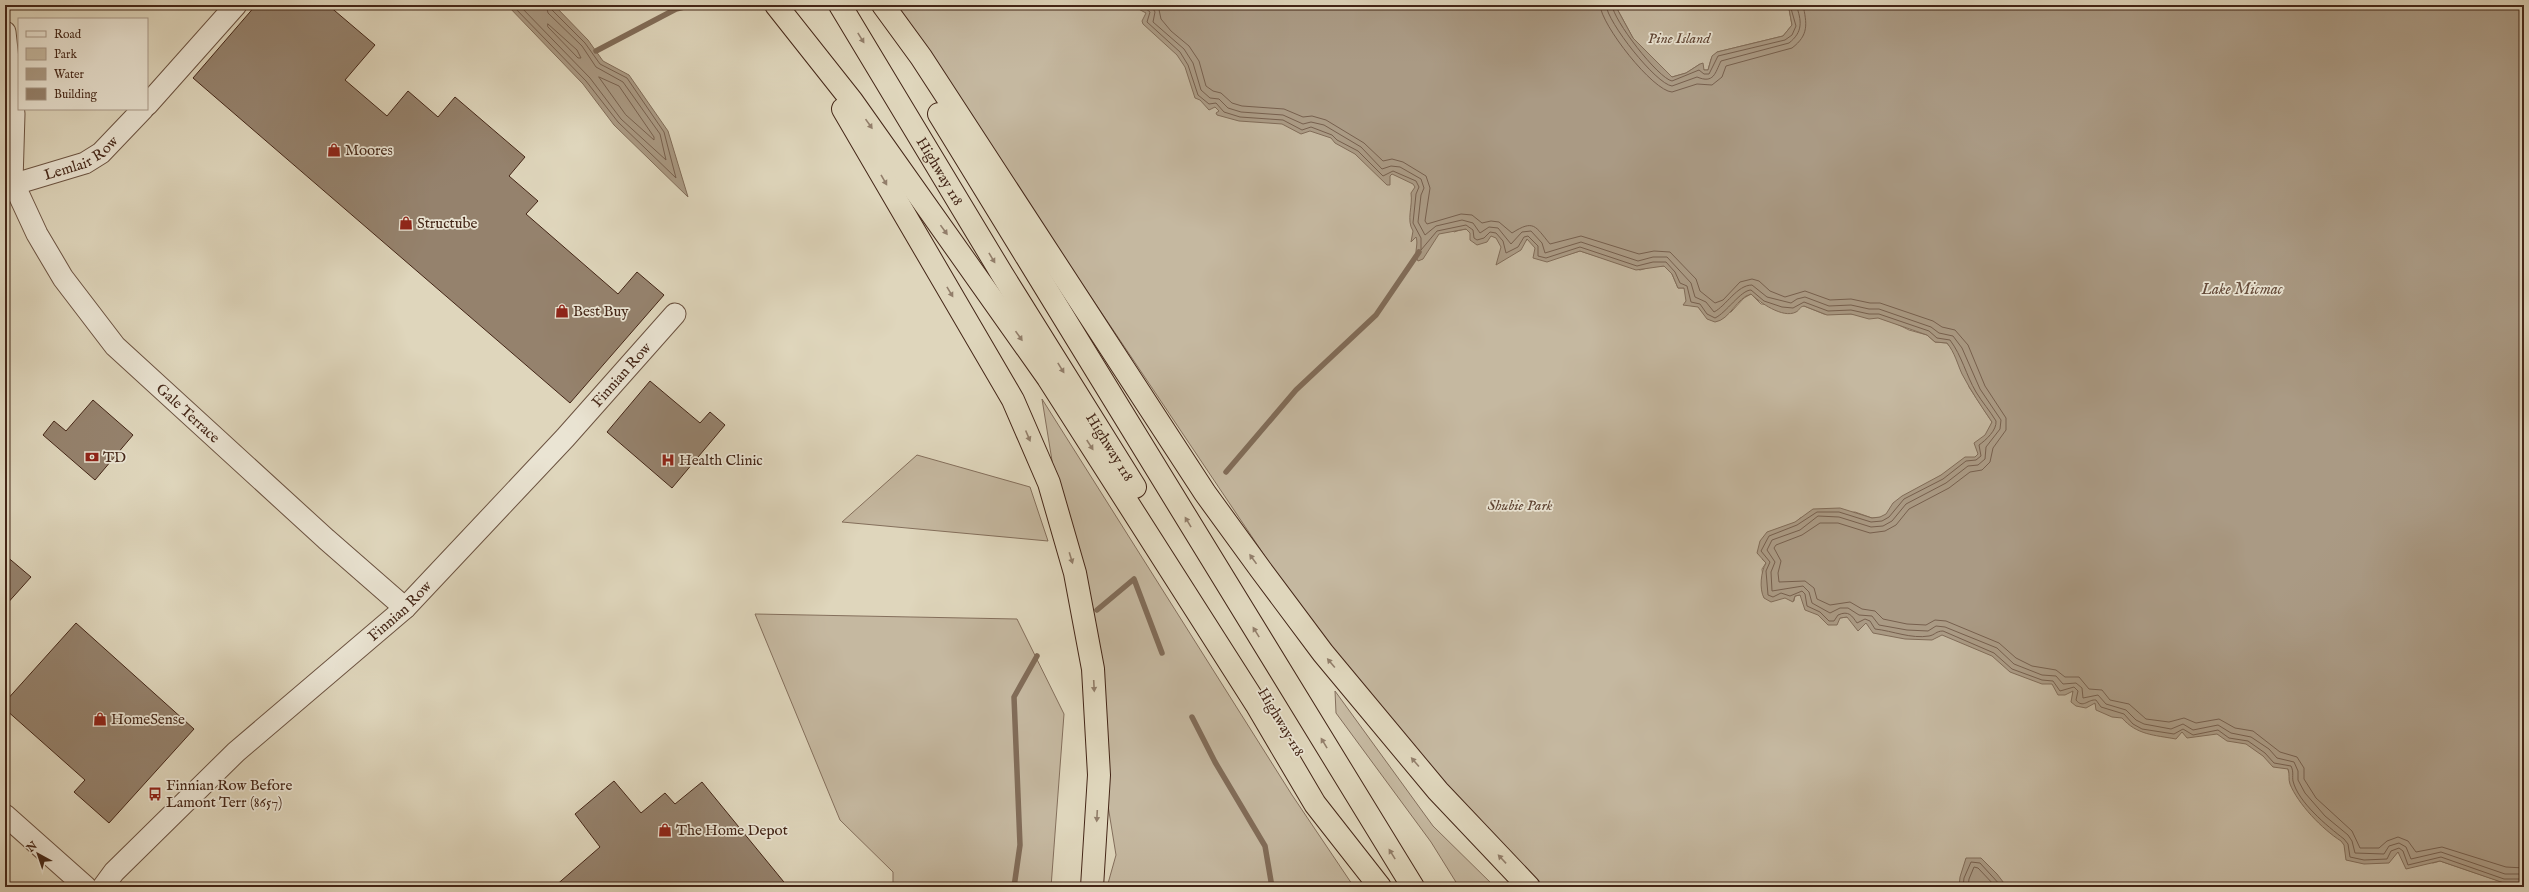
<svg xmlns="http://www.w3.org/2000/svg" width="2529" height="892" font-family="'IM FELL English',serif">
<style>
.green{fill:#c5b8a0;stroke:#846f5c}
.water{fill:#aa9a84;stroke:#816c58}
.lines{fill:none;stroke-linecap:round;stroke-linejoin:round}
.shore{stroke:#77604e;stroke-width:1}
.stream{stroke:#816c58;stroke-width:5.5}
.building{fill:#95826d;stroke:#442617}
.minor-casing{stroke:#6b5240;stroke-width:23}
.motorway-casing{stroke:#442617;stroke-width:24}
.minor{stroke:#eae4d3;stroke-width:21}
.motorway{stroke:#dfd6bc;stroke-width:22}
.oneway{fill:#927e6a}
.labels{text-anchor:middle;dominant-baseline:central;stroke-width:3.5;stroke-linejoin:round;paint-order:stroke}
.park-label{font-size:15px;font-style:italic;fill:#5e4332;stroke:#eae4d3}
.poi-label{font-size:15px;fill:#442617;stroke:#eae4d3;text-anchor:start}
.street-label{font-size:15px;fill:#442617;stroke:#eae4d3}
.water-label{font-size:16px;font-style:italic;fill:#634938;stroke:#eae4d3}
</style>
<rect width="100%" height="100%" fill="#dfd6bc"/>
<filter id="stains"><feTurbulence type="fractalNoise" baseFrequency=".005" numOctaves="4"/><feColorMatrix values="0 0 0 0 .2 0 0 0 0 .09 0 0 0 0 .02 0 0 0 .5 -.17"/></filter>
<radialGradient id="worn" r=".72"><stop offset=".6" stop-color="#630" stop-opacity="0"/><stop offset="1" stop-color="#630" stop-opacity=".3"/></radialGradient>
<!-- green -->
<g class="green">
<path d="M895 5H1131L1389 124 1454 232C1475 224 1506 233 1526 241L1527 239 1563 256 1580 251 1640 270 1654 266H1664L1672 274 1678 288H1684L1702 312H1731L1744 298 1751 294 1761 304 1804 306 1824 314H1851L1885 318 1909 330 1927 335 1935 342 1947 343 1954 352 1962 356 1969 387 1992 422 1979 454 1963 475 1940 476 1885 517 1872 518 1855 512 1800 518 1762 559 1766 563 1762 569 1763 578 1794 601 1795 596 1800 595 1840 618 1847 617 1951 634 2069 692 2073 690 2072 700 2095 703 2096 707 2260 743 2288 769 2289 773 2394 854 2398 852 2433 863 2440 861 2505 883H2524V887H1527L1383 732Z"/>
<path d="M1615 5H1785L1789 9 1792 25 1783 36 1717 52 1711 59 1708 70H1704L1700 64 1686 73 1672 77 1633 38Z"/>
<path d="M1042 399 1292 795 1354 887H1107L1116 855Z"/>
<path d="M917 455 1030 487 1048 541 842 522Z"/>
<path d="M755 614 1017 619 1064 714 1051 887H893V872L840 820Z"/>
<path d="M1335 691 1433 826 1495 887H1459L1431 842 1336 713Z"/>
</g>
<!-- water -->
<g class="water">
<path d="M507 5H554L588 40 603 61 629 75 668 131 688 197 614 125 583 84Z"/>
<path d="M1131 5H1615L1633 38 1672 77 1686 73 1700 64 1703 63 1704 70H1708L1712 56 1717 52 1783 36 1792 25 1789 9 1785 5H2524V883H2504L2440 861 2406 869 2398 852 2389 863 2364 864 2346 860 2344 845 2341 841C2322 829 2298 804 2290 784 2288 779 2290 774 2288 769L2273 767 2263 756 2246 744 2227 741 2217 734 2187 738 2182 732 2176 739C2154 735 2137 735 2122 718L2112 717 2096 710 2095 703 2086 708 2076 706 2071 702 2073 691 2065 695H2058L2052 684H2042L2010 672 1992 656 1942 635 1932 640 1905 639 1873 633 1866 623 1858 631 1847 617 1840 618 1837 625H1828L1818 615 1805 610 1800 595 1795 596 1793 602 1785 598 1771 602 1764 598C1759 589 1761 571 1766 563L1757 553 1760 541 1767 532 1795 522 1813 509 1840 508 1872 518 1880 517 1886 514 1893 503 1902 496 1941 475 1965 457H1975L1978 454 1974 443 1985 435 1992 422C1981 406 1971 391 1962 374 1957 363 1955 353 1947 343L1935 342 1927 335 1878 318 1869 319 1851 314 1827 315 1804 306C1799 307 1800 310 1796 312 1783 319 1759 302 1751 294 1737 297 1730 320 1715 322L1707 319 1698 307 1683 305 1686 301 1684 288H1678L1672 274 1664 266 1636 270 1580 251 1547 262 1533 258 1535 248 1527 239 1521 250 1496 265 1501 247 1496 238 1491 236 1487 242 1477 245 1470 240V233L1466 229 1439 234 1423 259 1418 261C1413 253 1419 245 1416 237L1411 242 1413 231C1406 220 1413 206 1411 193L1415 187 1413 184 1392 174 1390 176V185H1387L1355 154 1335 143 1331 138 1310 131 1301 134 1282 124 1239 121 1217 115 1216 113 1219 111 1215 107 1209 110 1200 100 1195 98 1185 67 1177 55 1143 24 1142 21 1146 13Z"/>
<path d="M1966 858H1981L1997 874 2007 887H1959L1960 877Z"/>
</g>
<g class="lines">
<!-- shore -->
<g class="shore">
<path d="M512 5 586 81 618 122 676 178 664 132 627 78 600 64 585 43 552 10 551 5"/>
<path d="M519 5 590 78 621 119 666 160 660 134 623 82 596 67 582 46 548 13 546 5"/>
<path d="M1141 5 1150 12 1147 22 1180 52 1188 65 1198 95 1209 104 1216 103 1224 112 1240 117 1283 120 1302 130 1311 127 1332 135 1337 140 1358 151 1383 176 1393 171 1416 181 1419 187 1416 194 1413 223 1421 238V250L1437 231 1466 225 1473 230 1474 238 1477 240 1484 238 1490 232 1496 233 1503 241 1506 253 1518 247 1524 237 1528 236 1538 246V256L1546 258 1580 247 1637 266 1653 262H1666L1675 272 1680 283 1687 286 1691 302 1700 304 1707 314 1715 318C1726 313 1741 290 1751 290L1764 301 1782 307 1793 308 1804 302 1828 311 1851 310 1869 314H1879L1929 331 1937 338 1950 340C1962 356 1966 375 1976 392 1982 402 1990 411 1996 421 1997 430 1986 440 1979 445L1981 456 1976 460 1966 461 1943 479 1904 499 1889 517 1882 521 1871 522 1839 512H1817L1797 525 1769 536 1761 551 1770 562 1766 571 1768 595 1773 597 1781 593 1790 596 1802 591 1805 594 1807 606 1820 612 1829 621H1834L1838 615C1849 610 1852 616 1857 623L1865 619 1870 621 1875 629C1893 631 1911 639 1929 636 1935 635 1936 631 1943 631L1994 653 2012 669 2042 680 2053 681 2060 691 2074 687 2078 691 2076 700C2083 709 2088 699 2096 700L2101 707 2124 714 2133 724 2142 729 2174 734 2183 729 2193 735 2218 730 2229 738 2248 741 2265 753 2274 763 2291 766C2294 772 2292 776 2293 781 2298 802 2327 826 2344 839L2348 844 2350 857 2364 860 2387 859 2391 851 2399 848 2403 851 2408 865 2441 857 2504 879H2524"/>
<path d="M1151 5 1155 12 1153 22 1184 49 1193 63 1201 90 1210 98 1219 99 1228 108 1241 112 1283 115 1303 124 1311 122 1324 125 1361 147 1382 169 1391 166 1400 167 1421 179 1424 188 1421 195 1418 222 1425 235 1436 226 1462 220 1473 223 1480 233 1489 227 1498 228 1511 244 1522 232 1531 231 1542 243 1545 253 1581 242 1638 261 1653 257H1667L1691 283 1695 297 1706 302 1714 312C1726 306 1737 285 1752 285L1767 297 1791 303 1797 299 1805 297 1829 306 1851 305 1869 309H1879L1931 327 1939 333 1953 336 1962 348 1980 389 2001 420 2000 429 1986 447 1985 459 1978 465 1968 466 1946 483 1906 504 1892 521 1883 526 1871 527 1839 517 1818 516 1800 530 1772 540 1767 550 1775 562 1771 572 1772 591 1803 586 1809 592 1812 603 1830 613 1840 608H1848L1859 615 1872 616 1879 625 1907 630 1928 631 1936 626 1945 627 1997 648 2014 664 2042 675 2056 676 2063 684 2076 683 2082 688 2083 698 2098 695 2106 704 2126 710 2136 720 2144 724 2171 729 2183 724 2193 730 2218 725 2231 733 2251 737 2269 749 2277 758 2294 762 2298 771V780L2305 793 2325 816 2348 835 2352 841 2355 853 2384 854 2389 846 2399 843 2406 847 2411 859 2441 852 2505 874H2524"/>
<path d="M1158 5 1161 19 1171 31 1189 46 1199 61 1206 86 1213 91 1221 93 1232 103 1242 106 1284 109 1303 117 1312 116 1326 120 1364 143 1383 161 1392 159 1403 162 1426 176 1430 188 1425 221 1427 224 1461 214 1472 215 1482 223 1491 221 1499 222 1512 233C1534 219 1535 226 1550 244L1581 236 1639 254 1654 251 1670 252 1696 279 1700 291 1715 303 1723 300 1740 282 1752 279 1759 281 1770 291 1785 297 1805 291 1830 300 1851 299 1870 303H1880L1933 321 1942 327 1955 330 1968 345 1985 386 2006 418V430L1993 448 1990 462 1982 470 1970 472 1949 488 1909 509 1896 525 1885 531 1870 533 1838 523H1820L1802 535 1776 545 1774 548 1781 561 1778 573 1779 582 1805 581 1814 588 1817 599 1830 605 1850 602 1862 609 1875 611 1883 619 1907 624 1926 625 1935 620 1946 621 1999 643 2016 658 2032 666 2056 670 2065 677H2079L2089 689 2102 690 2110 700 2129 704 2146 719 2169 722 2184 718 2196 723 2219 719 2235 728 2253 731 2280 752 2297 757 2304 768V779L2316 798 2352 831 2360 848H2379L2387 841 2398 837 2408 841 2416 852 2442 847 2506 867 2524 868"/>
<path d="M1600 5C1601 25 1653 91 1672 92L1697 84 1712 85 1722 77 1726 66 1792 48C1809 35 1807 24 1803 5"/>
<path d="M1606 5C1607 22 1656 84 1672 86L1697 77C1714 84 1715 73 1721 61L1789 43C1803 32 1802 21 1796 5"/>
<path d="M1612 5C1613 20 1658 78 1672 81L1699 70 1704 74H1709L1718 56 1785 40 1792 35 1796 26 1790 5"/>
<path d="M548 24 577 50 581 58H578L548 27Z"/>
<path d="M599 77 619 86 654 137V140L626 115Z"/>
<path d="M1963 887 1964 878 1971 862 1980 863 2002 887"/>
<path d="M1968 887 1969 879 1974 867 1978 868 1996 887"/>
</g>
<!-- stream -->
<g class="stream">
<path d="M596 51 676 9 692 5"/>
<path d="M1226 472 1296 390 1376 315 1419 252"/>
<path d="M1097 610 1134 579 1162 653"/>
<path d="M1192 717 1215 762 1265 846 1272 887"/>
<path d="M1014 887 1020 845 1014 697 1037 656"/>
</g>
</g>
<!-- building -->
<g class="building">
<path d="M256 5H328L375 45 345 80 387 116 408 91 438 117 455 97 525 157 509 176 538 201 526 214 618 294 637 272 664 295 570 403 193 78Z"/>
<path d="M650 381 700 423 710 412 725 425 672 488 607 432Z"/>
<path d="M93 400 133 435 95 480 43 435 54 421 66 431Z"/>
<path d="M5 555 31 577 5 606Z"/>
<path d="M76 623 194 729 109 823 74 792 85 780 5 709V702Z"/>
<path d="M614 781 641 813 665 793 675 804 702 782 788 887H554L600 847 575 814Z"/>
</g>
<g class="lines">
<!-- minor casing -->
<g class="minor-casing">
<g id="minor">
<path d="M5 32 14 114 12 182"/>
<path d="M147 105 236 5"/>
<path id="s1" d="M5 165 37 234 63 278 115 346 326 539 405 608"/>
<path id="s2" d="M5 187 85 163 101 153 143 109"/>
<path d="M5 815 86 887"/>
<path id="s3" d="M103 887 114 872 236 752 405 608 565 438 675 314"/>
</g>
</g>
<!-- motorway casing -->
<g class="motorway-casing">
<g id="motorway">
<path d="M776 5 852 101 1048 378 1256 704 1315 804 1380 887"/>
<path id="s4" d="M840 5 1002 274 1135 487"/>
<path d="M883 5 921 57 1205 493 1261 570 1323 653 1438 791 1529 887"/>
<path d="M843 109 1013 400 1049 483 1075 573 1093 669 1099 775 1092 887"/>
<path d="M939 114 1413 887"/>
</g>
</g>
<!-- minor -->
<use href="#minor" class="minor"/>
<!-- motorway -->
<use href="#motorway" class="motorway"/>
</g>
<!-- one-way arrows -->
<defs><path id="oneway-solid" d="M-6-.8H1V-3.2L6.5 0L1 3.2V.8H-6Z"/></defs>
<g class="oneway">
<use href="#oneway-solid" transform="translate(861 38) rotate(58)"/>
<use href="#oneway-solid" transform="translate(869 124) rotate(55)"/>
<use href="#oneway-solid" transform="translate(884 180) rotate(60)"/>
<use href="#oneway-solid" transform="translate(944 230) rotate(54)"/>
<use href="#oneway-solid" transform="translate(992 258) rotate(59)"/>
<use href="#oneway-solid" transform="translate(950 292) rotate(59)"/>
<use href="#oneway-solid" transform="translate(1019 336) rotate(55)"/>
<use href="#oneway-solid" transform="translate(1061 368) rotate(58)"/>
<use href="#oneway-solid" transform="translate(1028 436) rotate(67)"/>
<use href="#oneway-solid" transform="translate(1090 445) rotate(57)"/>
<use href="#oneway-solid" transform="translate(1188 522) rotate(-121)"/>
<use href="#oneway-solid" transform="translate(1071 558) rotate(73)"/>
<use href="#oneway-solid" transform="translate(1253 559) rotate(-126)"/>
<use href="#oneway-solid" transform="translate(1256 632) rotate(-122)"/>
<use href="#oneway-solid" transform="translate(1331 663) rotate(-130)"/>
<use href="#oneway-solid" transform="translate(1094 686) rotate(87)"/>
<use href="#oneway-solid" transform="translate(1324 743) rotate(-121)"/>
<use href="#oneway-solid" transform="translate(1415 762) rotate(-131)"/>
<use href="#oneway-solid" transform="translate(1097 816) rotate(93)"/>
<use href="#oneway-solid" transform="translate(1392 854) rotate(-122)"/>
<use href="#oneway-solid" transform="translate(1502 859) rotate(-133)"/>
</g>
<!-- icons -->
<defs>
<g id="shop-bare" transform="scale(1.08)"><path d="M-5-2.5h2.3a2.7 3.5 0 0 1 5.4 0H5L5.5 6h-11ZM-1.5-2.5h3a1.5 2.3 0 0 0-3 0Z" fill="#8f2418" stroke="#eae4d3" stroke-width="2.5" paint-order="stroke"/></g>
<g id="bank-bare" transform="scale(1.08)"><path d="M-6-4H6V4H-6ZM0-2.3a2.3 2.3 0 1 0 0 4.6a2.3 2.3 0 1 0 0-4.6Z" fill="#8f2418" stroke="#eae4d3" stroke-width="2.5" paint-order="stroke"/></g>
<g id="hospital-bare" transform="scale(1.08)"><path d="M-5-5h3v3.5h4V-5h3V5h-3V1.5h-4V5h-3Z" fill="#8f2418" stroke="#eae4d3" stroke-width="2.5" paint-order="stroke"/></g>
<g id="bus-bare" transform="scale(1.08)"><path d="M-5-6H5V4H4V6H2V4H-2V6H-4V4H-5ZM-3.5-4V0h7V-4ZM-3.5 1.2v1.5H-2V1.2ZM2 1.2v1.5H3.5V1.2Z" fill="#8f2418" stroke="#eae4d3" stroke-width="2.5" paint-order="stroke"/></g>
</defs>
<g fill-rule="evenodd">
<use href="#shop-bare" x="334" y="150"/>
<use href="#shop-bare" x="406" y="223"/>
<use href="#shop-bare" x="562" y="311"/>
<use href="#bank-bare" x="92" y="457"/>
<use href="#hospital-bare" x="668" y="460"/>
<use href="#shop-bare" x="100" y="719"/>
<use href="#bus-bare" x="155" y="794"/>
<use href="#shop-bare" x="665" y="830"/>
</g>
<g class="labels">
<!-- park labels -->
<g class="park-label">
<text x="1679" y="38">Pine Island</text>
<text x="1520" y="505">Shubie Park</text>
</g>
<!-- poi labels -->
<g class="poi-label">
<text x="345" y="150">Moores</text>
<text x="417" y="223">Structube</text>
<text x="573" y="311">Best Buy</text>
<text x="103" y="457">TD</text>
<text x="679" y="460">Health Clinic</text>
<text x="111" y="719">HomeSense</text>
<text x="166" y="785">Finnian Row Before<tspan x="166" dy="17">Lamont Terr (8657)</tspan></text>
<text x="676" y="830">The Home Depot</text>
</g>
<!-- street labels -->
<g class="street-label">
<text stroke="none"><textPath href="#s2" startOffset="82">Lemlair Row</textPath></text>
<text stroke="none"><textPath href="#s4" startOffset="194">Highway 118</textPath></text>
<text stroke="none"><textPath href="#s3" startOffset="730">Finnian Row</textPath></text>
<text stroke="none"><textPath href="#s1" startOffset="312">Gale Terrace</textPath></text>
<text stroke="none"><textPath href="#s4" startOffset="518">Highway 118</textPath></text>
<text stroke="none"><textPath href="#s3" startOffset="406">Finnian Row</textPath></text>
<text transform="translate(1281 722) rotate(59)">Highway 118</text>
</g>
<!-- water labels -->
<g class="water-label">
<text x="2242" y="290">Lake Micmac</text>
</g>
</g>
<!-- margin -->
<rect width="2529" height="892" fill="none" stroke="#dfd6bc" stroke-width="20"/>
<rect x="6" y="6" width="2517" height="880" fill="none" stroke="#442617" stroke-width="2"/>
<rect x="10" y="10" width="2509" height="872" fill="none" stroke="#442617"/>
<!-- legend -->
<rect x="18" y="18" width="130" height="92" fill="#eae4d3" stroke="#a89888"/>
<rect x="26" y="31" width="20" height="6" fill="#eae4d3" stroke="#a89888"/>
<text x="54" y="38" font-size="12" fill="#442617">Road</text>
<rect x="26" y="48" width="20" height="12" fill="#c5b8a0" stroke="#a89888"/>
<text x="54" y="58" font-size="12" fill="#442617">Park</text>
<rect x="26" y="68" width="20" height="12" fill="#aa9a84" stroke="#a89888"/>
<text x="54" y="78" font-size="12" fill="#442617">Water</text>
<rect x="26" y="88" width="20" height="12" fill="#95826d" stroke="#a89888"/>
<text x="54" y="98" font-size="12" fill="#442617">Building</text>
<!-- north arrow -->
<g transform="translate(38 854) rotate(320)" stroke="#eae4d3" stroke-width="3" paint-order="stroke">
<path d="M0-3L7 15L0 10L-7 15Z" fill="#442617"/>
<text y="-6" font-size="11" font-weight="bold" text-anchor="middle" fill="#442617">N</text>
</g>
<rect width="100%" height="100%" filter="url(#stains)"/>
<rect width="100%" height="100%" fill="url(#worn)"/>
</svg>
